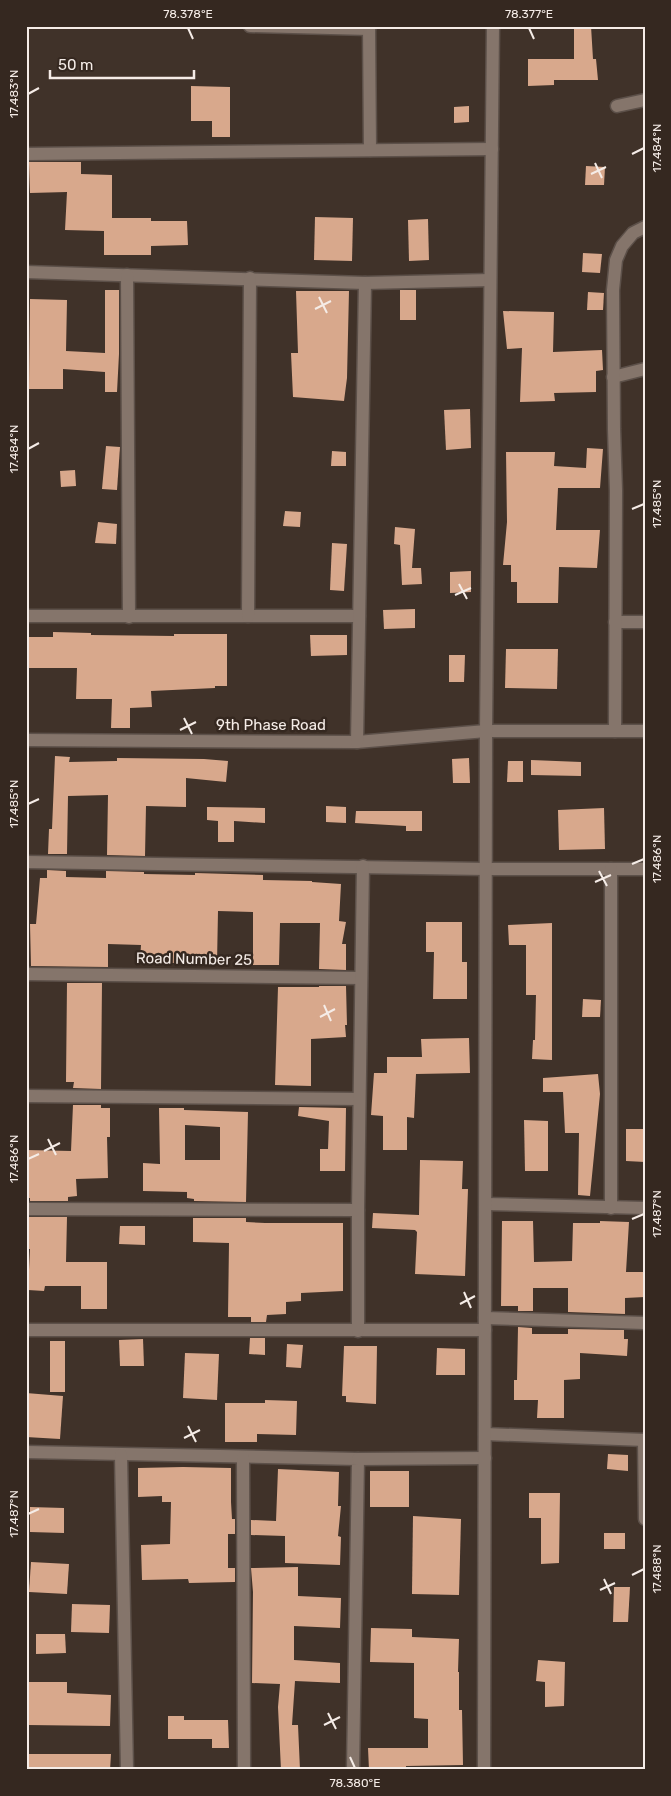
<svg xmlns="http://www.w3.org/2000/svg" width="671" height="1796" font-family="Rubik,sans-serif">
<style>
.building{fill:#d8a88c;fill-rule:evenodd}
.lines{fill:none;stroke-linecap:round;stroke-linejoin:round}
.minor-casing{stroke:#5c5049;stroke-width:15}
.minor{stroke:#85756b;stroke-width:12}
.ticks{fill:none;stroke:#f5ece7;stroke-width:2}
.labels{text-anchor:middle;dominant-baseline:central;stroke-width:5;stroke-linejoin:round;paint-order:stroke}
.street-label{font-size:15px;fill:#f5ece7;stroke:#352820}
.neatline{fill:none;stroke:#f5ece7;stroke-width:2}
.ticks-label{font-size:12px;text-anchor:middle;fill:#f5ece7}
</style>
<rect width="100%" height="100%" fill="#403229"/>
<!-- building -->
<g class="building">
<path d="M574 26H591L593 59H596L598 80H554V85L528 86V59H574Z"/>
<path d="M191 86 230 87V137H212V121H191Z"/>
<path d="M469 106V122L454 123V107Z"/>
<path d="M29 162H81V174L112 175V218H151V221H187L188 245 151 246V255H104V231L65 230 67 192 30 193Z"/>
<path d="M586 166 605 167 604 185H585Z"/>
<path d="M315 217 353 218 352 261 314 260Z"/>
<path d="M428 219 429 260 409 261 408 220Z"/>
<path d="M583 253 602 254 600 273 582 272Z"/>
<path d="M105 290H119V354L117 392H105V372L63 369V389H29L30 299 67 300 66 351 105 353Z"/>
<rect x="400" y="290" width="16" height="30"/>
<path d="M296 291H349L347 378 344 401 293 397 291 353H298Z"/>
<path d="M588 292 604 293 603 310H587Z"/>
<path d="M503 311 554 312 553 352 602 350 603 370 596 371V392L554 393 555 401 520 402 522 348 507 349Z"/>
<path d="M470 409 471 448 446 450 444 410Z"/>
<path d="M106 446 120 447 117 490 102 489Z"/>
<path d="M587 448 603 449 600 488H558L556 530H600L597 568 559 567 558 603H517V582H511V565H503L507 522 506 452H555L554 466 586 468Z"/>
<path d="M332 451 346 452V466H331Z"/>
<path d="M75 470 76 486 61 487 60 471Z"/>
<path d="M285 511 301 512 300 527 283 526Z"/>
<path d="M98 522 117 524 116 544 95 543Z"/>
<path d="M395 527 415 529 412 568H421L422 584 402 585 400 545 394 544Z"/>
<path d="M332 543 347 544 344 591 330 590Z"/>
<path d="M471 571V592L450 593V572Z"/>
<path d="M415 609V628L384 629 383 610Z"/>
<path d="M53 632 91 633V635L174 636V634H227V686H215V688L151 691 152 707 130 708V728H111L112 699H76L77 668H26V637H53Z"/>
<path d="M310 635H347V655L311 656Z"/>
<path d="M506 649H558L557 689 505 688Z"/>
<path d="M449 655H465L464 682H449Z"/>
<path d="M55 756 70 757 69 762 117 761V758L204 759 228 761 226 782 186 778V807L146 806 145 856 107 855 108 795 68 796 67 854H48L49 829H52Z"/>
<path d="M469 758 470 783H453L452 759Z"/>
<path d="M531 760 581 762V776L531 775Z"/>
<path d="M508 761H523V782H507Z"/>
<path d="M326 806 346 807V823L326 822Z"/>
<path d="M207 807 265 808V823L234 821V842H218V821L207 820Z"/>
<path d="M604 808 605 849 559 850 558 810Z"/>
<path d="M356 811H422V831H406V826L355 823Z"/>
<path d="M47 870 66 871V877L106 878V871L144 872V874L195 875V873L263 875V880L312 881V882L341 884 339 921 346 922 342 944H346V970L319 969 320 923H280L279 965H253V912L218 911 217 963H155V960H140L141 945 108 944V967L31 966 30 924H36L40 878H47Z"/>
<path d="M426 922H462V962H467V999H433L434 952H426Z"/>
<path d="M552 923V1060L532 1059 533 1040H535L536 995H526V945H509L508 925Z"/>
<path d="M67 983H102L101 1089 73 1088 74 1082H66Z"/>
<path d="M319 986H346L347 1025H345L346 1037 311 1039V1086L275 1085 278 987H319Z"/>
<path d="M583 999 601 1000 600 1017H582Z"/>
<path d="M469 1038 470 1073 416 1074 414 1118 407 1117V1150H383V1116L371 1115 374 1073H387V1057H422L421 1039Z"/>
<path d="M598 1074 600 1094 590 1196 578 1195 579 1133H565L563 1092H543V1078Z"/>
<path d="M73 1105H101V1108H110V1137H107L108 1178 76 1179 77 1196 68 1197V1201H30V1198H26V1150L71 1151Z"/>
<path d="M299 1107 346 1108 345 1171H320V1149H328L329 1121 298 1116Z"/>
<path d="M159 1108H184V1110L248 1112 246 1202 194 1201V1199L187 1198V1192L143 1191V1163L160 1164ZM185 1125 220 1127V1160H185Z"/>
<path d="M524 1120 548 1121V1171H525Z"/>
<path d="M626 1129H645V1162L626 1161Z"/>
<path d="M420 1160 463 1161 462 1189H468L465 1276 415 1274 417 1232 415 1230 372 1228 373 1213 419 1215Z"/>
<path d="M29 1217H67L66 1262H107V1309H81V1286H45L44 1291 28 1290 30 1249H28Z"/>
<path d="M193 1218H246V1222L265 1223H343V1291L301 1293V1301L286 1302V1314L267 1315 266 1322H251V1317H228L229 1243 193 1242Z"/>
<path d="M502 1221H533L534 1262 572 1261 573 1223H600V1221L629 1222 626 1272H645V1297L625 1298V1314L568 1312V1288H533V1311H518V1306H501Z"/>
<path d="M120 1226H145V1245L119 1244Z"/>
<path d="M518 1327 532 1328V1334H568V1329L624 1330V1339H628L627 1356 580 1353V1379L564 1380V1418H537L538 1400H514V1380H517Z"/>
<path d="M250 1338H265V1355L249 1354Z"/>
<path d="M143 1339 144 1366H120L119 1340Z"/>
<rect x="50" y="1341" width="15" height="51"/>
<path d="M287 1344 303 1345 301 1368 286 1367Z"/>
<path d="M344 1346H377L376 1404 346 1402V1396H342Z"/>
<path d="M437 1348 465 1349V1375H436Z"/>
<path d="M185 1353 219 1354 217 1400 183 1398Z"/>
<path d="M26 1393 63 1396 60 1439 26 1437Z"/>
<path d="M265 1400 297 1401 296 1435 257 1434V1442H225V1403H265Z"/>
<path d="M608 1454 628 1455V1471L607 1469Z"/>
<path d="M183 1467 231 1468V1502L232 1519H235V1534H228V1568H235V1582L189 1583 188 1579 142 1580 141 1545 170 1544 171 1502H162V1496L138 1497V1468Z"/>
<path d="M278 1469 339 1472 338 1506H341L338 1536 341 1537 340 1565 285 1563V1536L251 1535V1520L276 1521Z"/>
<rect x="370" y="1471" width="39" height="36"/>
<path d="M529 1493H560L559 1563 541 1564V1518H529Z"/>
<path d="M30 1507 64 1508V1533L30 1532Z"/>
<path d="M413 1516 461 1519 459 1595 412 1594Z"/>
<rect x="604" y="1533" width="21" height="16"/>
<path d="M31 1562 69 1564 67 1594 29 1592Z"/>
<path d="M298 1567V1596L341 1598 340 1628 294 1626V1660L340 1663V1683L295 1681 292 1725H298L300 1770H281L278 1707 280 1684 252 1683 253 1592 251 1568Z"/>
<path d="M614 1587H630L628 1622H613Z"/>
<path d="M72 1604 110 1605 109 1633 71 1632Z"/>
<path d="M371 1628 412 1629V1637L459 1639 458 1672H459V1710H462L463 1765 406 1766V1770H369L368 1748H428V1719L414 1718V1663L370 1662Z"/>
<path d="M36 1634H65L66 1653 36 1654Z"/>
<path d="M538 1660 565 1662 564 1706 545 1707V1682L536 1681Z"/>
<path d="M28 1682H67V1693L111 1695 110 1726 27 1725Z"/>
<path d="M168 1716H184V1720H228L229 1748H212V1739H168Z"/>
<path d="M26 1754H111L110 1770H26Z"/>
</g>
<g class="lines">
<!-- minor casing -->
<g class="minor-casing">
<g id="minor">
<path d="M250 26 369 29"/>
<path d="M369 26 370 150"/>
<path d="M617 106 645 100"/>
<path d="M26 154 492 149"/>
<path d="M26 272 365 283 490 280"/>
<path d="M127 275 129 617"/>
<path d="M613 377 645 369"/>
<path d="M26 616H359"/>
<path d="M248 616 250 278"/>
<path d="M615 622H645"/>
<path d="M615 731 616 491 614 429 613 290 616 260 622 246 633 233 645 227"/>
<path d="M26 740 357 742 486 731H645"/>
<path d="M357 742 365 283"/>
<path d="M26 862 486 869H645"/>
<path d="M26 974 361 978"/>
<path d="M26 1096 359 1099"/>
<path d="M486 1204 645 1208"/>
<path d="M611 1208V869"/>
<path d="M26 1209 358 1210"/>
<path d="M485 1318 645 1323"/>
<path d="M26 1330H485"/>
<path d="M358 1331V1210L363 866"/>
<path d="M485 1434 645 1440"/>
<path d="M644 1440 645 1519"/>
<path d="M26 1452 358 1459 353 1770"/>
<path d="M121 1455 127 1770"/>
<path d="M243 1457 244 1770"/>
<path d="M358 1459 485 1458"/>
<path d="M484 1770 486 731 493 26"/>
</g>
</g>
<!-- minor -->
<use href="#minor" class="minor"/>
</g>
<!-- ticks -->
<path class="ticks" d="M188 28 193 39M529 28 534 39M28 94 39 88M632 154 644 148M595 163 602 178M591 174 606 167M319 297 327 313M315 309 331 301M28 449 39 443M632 509 644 504M459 584 467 599M455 595 471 588M184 718 192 734M180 730 196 722M28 804 39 799M632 864 644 859M599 871 607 886M595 882 611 875M324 1005 331 1021M320 1017 335 1009M48 1139 56 1155M44 1151 60 1143M28 1159 39 1154M632 1219 644 1214M464 1292 471 1308M460 1304 475 1296M188 1426 196 1442M184 1438 200 1430M28 1514 39 1509M632 1575 644 1569M604 1579 611 1594M600 1590 615 1583M328 1713 336 1729M324 1725 340 1717M350 1757 355 1768"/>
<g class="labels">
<!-- street labels -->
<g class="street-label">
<text x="271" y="725">9th Phase Road</text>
<text transform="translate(194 959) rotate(1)">Road Number 25</text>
</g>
</g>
<!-- border -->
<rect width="671" height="1796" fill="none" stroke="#352820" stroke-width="55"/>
<!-- scale -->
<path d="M50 70v8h144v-8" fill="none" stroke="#f5ece7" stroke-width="2.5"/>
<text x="58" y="70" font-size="15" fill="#f5ece7" stroke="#352820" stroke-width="4" paint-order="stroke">50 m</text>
<rect x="28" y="28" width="616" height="1740" class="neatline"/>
<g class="ticks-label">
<text x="188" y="18">78.378°E</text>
<text x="529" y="18">78.377°E</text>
<text transform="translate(14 94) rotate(-90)" y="4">17.483°N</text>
<text transform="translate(657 148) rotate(-90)" y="4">17.484°N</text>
<text transform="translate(14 449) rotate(-90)" y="4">17.484°N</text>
<text transform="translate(657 504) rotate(-90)" y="4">17.485°N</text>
<text transform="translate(14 804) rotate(-90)" y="4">17.485°N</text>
<text transform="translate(657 859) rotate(-90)" y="4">17.486°N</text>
<text transform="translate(14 1159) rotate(-90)" y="4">17.486°N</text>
<text transform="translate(657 1214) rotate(-90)" y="4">17.487°N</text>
<text transform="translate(14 1514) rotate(-90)" y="4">17.487°N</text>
<text transform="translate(657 1569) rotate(-90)" y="4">17.488°N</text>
<text x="355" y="1787">78.380°E</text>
</g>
</svg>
